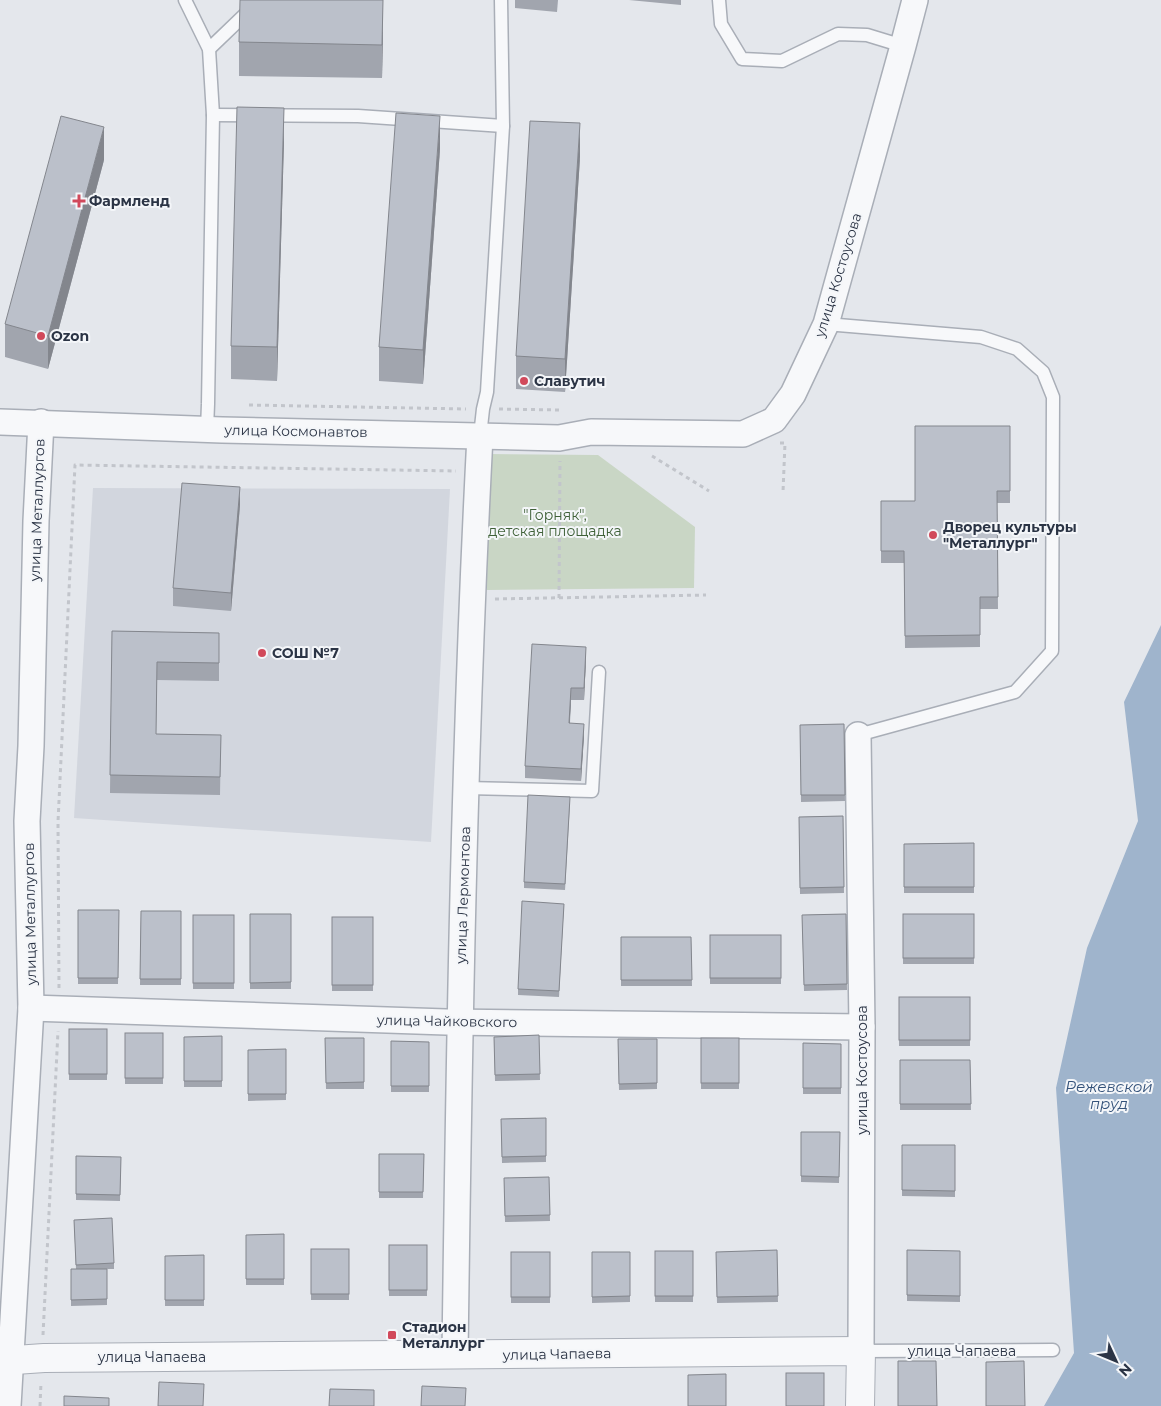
<svg xmlns="http://www.w3.org/2000/svg" width="1161" height="1406" font-family="Montserrat,sans-serif">
<style>
.built{fill:#d2d6de}
.green{fill:#c9d6c5}
.water{fill:#9fb4cc}
.lines{fill:none;stroke-linecap:round;stroke-linejoin:round}
.service-casing{stroke:#a9aeb7;stroke-width:15}
.minor-casing{stroke:#a9aeb7;stroke-width:28}
.tertiary-casing{stroke:#a9aeb7;stroke-width:30}
.path{stroke:#c2c5cb;stroke-width:3;stroke-dasharray:4 4;stroke-linecap:butt}
.service{stroke:#f7f8fa;stroke-width:12}
.minor{stroke:#f7f8fa;stroke-width:25}
.tertiary{stroke:#f7f8fa;stroke-width:28}
.wall{fill:#a1a5ae}
.shaded-wall{fill:#83868d}
.building{fill:#bbc0ca;stroke:#83868d}
.poi-dot{fill:#d1495b;stroke:#f4f6f9;stroke-width:2}
.labels{text-anchor:middle;dominant-baseline:central;stroke-width:4;stroke-linejoin:round;paint-order:stroke}
.poi-label{font-size:14px;font-weight:bold;fill:#2b3445;stroke:#f4f6f9;text-anchor:start}
.street-label{font-size:14px;fill:#2b3445;stroke:#f4f6f9}
.park-label{font-size:14px;fill:#3f6138;stroke:#f4f6f9}
.water-label{font-size:15px;font-style:italic;fill:#34527a;stroke:#f4f6f9}
</style>
<rect width="100%" height="100%" fill="#e4e7ec"/>
<!-- built -->
<path class="built" d="M93 488 450 489 431 842 74 818Z"/>
<!-- green -->
<path class="green" d="M488 454 598 455 695 527 694 588 487 590Z"/>
<!-- water -->
<path class="water" d="M1161 625V1406H1044L1074 1353 1056 1088 1087 948 1138 821 1124 702Z"/>
<g class="lines">
<!-- service casing -->
<g class="service-casing">
<g id="service">
<path d="M185 0 209 49 213 115 208 404 207 429"/>
<path d="M719 0 721 24 742 59 782 61 838 34 867 35 903 46"/>
<path d="M209 49 260 0"/>
<path d="M213 115 358 116 503 126"/>
<path d="M826 324 981 337 1017 349 1043 372 1053 397 1052 651 1015 692 858 735"/>
<path d="M480 436 483 409 487 392 503 126 501 0"/>
<path d="M466 788 592 791 599 672"/>
<path d="M861 1351 1053 1350"/>
</g>
</g>
<!-- minor casing -->
<g class="minor-casing">
<g id="minor">
<path d="M0 422 222 430 559 438 591 432 743 434 774 420 793 394 826 324 903 46 915 0"/>
<path d="M858 735 862 1027 861 1351"/>
<path d="M31 1008 446 1022 862 1027"/>
<path d="M455 1355C459 1049 464 742 480 436"/>
<path d="M8 1406 31 1008 27 821 31 746 36 521 41 422"/>
</g>
</g>
<!-- tertiary casing -->
<g class="tertiary-casing">
<path id="tertiary" d="M0 1361 44 1358 861 1351 860 1406"/>
</g>
<!-- path -->
<g class="path">
<path d="M249 405 466 409"/>
<path d="M499 409 561 410"/>
<path d="M780 443H785L783 492"/>
<path d="M652 456 709 491"/>
<path d="M559 598 560 461"/>
<path d="M495 599 706 595"/>
<path d="M59 988 58 822 75 465 456 471"/>
<path d="M43 1335 58 1031"/>
<path d="M40 1406 41 1382"/>
</g>
<!-- service -->
<use href="#service" class="service"/>
<!-- minor -->
<use href="#minor" class="minor"/>
<!-- tertiary -->
<use href="#tertiary" class="tertiary"/>
</g>
<!-- wall -->
<g class="wall">
<path d="M515 0H558L557 12 515 8Z"/>
<path d="M629 0H681V5Z"/>
<path d="M383 32 382 78 239 76V42Z"/>
<path d="M284 141 277 381 231 379V346Z"/>
<path d="M440 149 423 384 379 381V347Z"/>
<path d="M580 157 565 392 516 389V356Z"/>
<path d="M104 160 48 369 5 357V324Z"/>
<path d="M1010 426V503H997L998 609H980V647L905 648 904 563H881V501H915Z"/>
<path d="M240 505 231 611 173 606V588Z"/>
<path d="M112 631 219 633V681L157 680 156 734 221 735 220 795 110 793Z"/>
<path d="M586 659 584 700H571L570 723 584 736 581 781 525 778V766Z"/>
<path d="M844 724 845 801 801 802 800 725Z"/>
<path d="M570 803 565 890 524 888V882Z"/>
<path d="M843 816 844 893 800 894 799 817Z"/>
<path d="M974 843V893H904V844Z"/>
<path d="M564 904 559 997 518 995V989Z"/>
<path d="M78 910H119L118 984H78Z"/>
<path d="M141 911H181V985H140Z"/>
<rect x="250" y="914" width="41" height="75"/>
<path d="M846 914 847 990 804 991 802 915Z"/>
<rect x="903" y="914" width="71" height="50"/>
<rect x="193" y="915" width="41" height="74"/>
<rect x="332" y="917" width="41" height="74"/>
<rect x="710" y="935" width="71" height="49"/>
<path d="M621 937H691L692 986H621Z"/>
<rect x="899" y="997" width="71" height="49"/>
<rect x="69" y="1029" width="38" height="51"/>
<rect x="125" y="1033" width="38" height="51"/>
<path d="M539 1035 540 1080 495 1081 494 1037Z"/>
<path d="M222 1036V1087H184V1037Z"/>
<path d="M325 1038H364V1089H326Z"/>
<rect x="701" y="1038" width="38" height="51"/>
<path d="M618 1039H657V1089L619 1090Z"/>
<path d="M391 1041 429 1042V1092H391Z"/>
<path d="M803 1043 841 1044V1094H803Z"/>
<path d="M286 1049V1100L248 1101V1050Z"/>
<path d="M900 1060H970L971 1110H900Z"/>
<path d="M546 1118V1162L502 1163 501 1119Z"/>
<path d="M801 1132H840L839 1183 801 1182Z"/>
<path d="M902 1145H955V1197L902 1196Z"/>
<path d="M379 1154H424L423 1198H379Z"/>
<path d="M76 1156 121 1157 120 1201 76 1200Z"/>
<path d="M549 1177 550 1221 505 1222 504 1178Z"/>
<path d="M74 1220 114 1263V1269H107V1305L71 1306V1269H76Z"/>
<path d="M284 1234V1285H246V1235Z"/>
<rect x="389" y="1245" width="38" height="51"/>
<rect x="311" y="1249" width="38" height="51"/>
<path d="M777 1250 778 1302 717 1303 716 1252Z"/>
<path d="M907 1250 960 1251V1302L907 1301Z"/>
<rect x="655" y="1251" width="38" height="51"/>
<rect x="511" y="1252" width="39" height="51"/>
<path d="M592 1252H630V1302L592 1303Z"/>
<path d="M204 1255V1306H165V1256Z"/>
</g>
<!-- shaded-wall -->
<g class="shaded-wall">
<path d="M383 0V32L382 78V45Z"/>
<path d="M284 108V141L277 381V347Z"/>
<path d="M440 116V149L423 384V350Z"/>
<path d="M580 123V157L565 392V359Z"/>
<path d="M104 127V160L48 369V336Z"/>
<path d="M240 487V505L231 611V593Z"/>
<path d="M586 647V659L584 700V688Z"/>
<path d="M571 688V700L569 735V723Z"/>
<path d="M584 724V736L581 781V769Z"/>
</g>
<!-- building -->
<g class="building">
<path d="M240 0H383L382 45 239 42Z"/>
<path d="M237 107 284 108 277 347 231 346Z"/>
<path d="M396 113 440 116 423 350 379 347Z"/>
<path d="M61 116 104 127 48 336 5 324Z"/>
<path d="M530 121 580 123 565 359 516 356Z"/>
<path d="M915 426H1010V491H997L998 597H980V635L905 636 904 551H881V501H915Z"/>
<path d="M182 483 240 487 231 593 173 588Z"/>
<path d="M112 631 219 633V663L157 662 156 734 221 735 220 777 110 775Z"/>
<path d="M532 644 586 647 584 688H571L569 723 584 724 581 769 525 766Z"/>
<path d="M844 724 845 795H801L800 725Z"/>
<path d="M528 795 570 797 565 884 524 882Z"/>
<path d="M843 816 844 887 800 888 799 817Z"/>
<path d="M974 843V887H904V844Z"/>
<path d="M522 901 564 904 559 991 518 989Z"/>
<path d="M78 910H119L118 978H78Z"/>
<path d="M141 911H181V979H140Z"/>
<path d="M250 914H291V982L250 983Z"/>
<path d="M846 914 847 984 804 985 802 915Z"/>
<rect x="903" y="914" width="71" height="44"/>
<rect x="193" y="915" width="41" height="68"/>
<rect x="332" y="917" width="41" height="68"/>
<rect x="710" y="935" width="71" height="43"/>
<path d="M621 937H691L692 980H621Z"/>
<rect x="899" y="997" width="71" height="43"/>
<rect x="69" y="1029" width="38" height="45"/>
<rect x="125" y="1033" width="38" height="45"/>
<path d="M539 1035 540 1074 495 1075 494 1037Z"/>
<path d="M222 1036V1081H184V1037Z"/>
<path d="M325 1038H364V1082L326 1083Z"/>
<rect x="701" y="1038" width="38" height="45"/>
<path d="M618 1039H657V1083L619 1084Z"/>
<path d="M391 1041 429 1042V1086H391Z"/>
<path d="M803 1043 841 1044V1088H803Z"/>
<path d="M286 1049V1094H248V1050Z"/>
<path d="M900 1060H970L971 1104H900Z"/>
<path d="M546 1118V1156L502 1157 501 1119Z"/>
<path d="M801 1132H840L839 1177 801 1176Z"/>
<path d="M902 1145H955V1191L902 1190Z"/>
<path d="M379 1154H424L423 1192H379Z"/>
<path d="M76 1156 121 1157 120 1195 76 1194Z"/>
<path d="M549 1177 550 1215 505 1216 504 1178Z"/>
<path d="M112 1218 114 1263 76 1265 74 1220Z"/>
<path d="M284 1234V1279H246V1235Z"/>
<rect x="389" y="1245" width="38" height="45"/>
<rect x="311" y="1249" width="38" height="45"/>
<path d="M777 1250 778 1296 717 1297 716 1252Z"/>
<path d="M907 1250 960 1251V1296L907 1295Z"/>
<rect x="655" y="1251" width="38" height="45"/>
<rect x="511" y="1252" width="39" height="45"/>
<path d="M592 1252H630V1296L592 1297Z"/>
<path d="M204 1255V1300H165V1256Z"/>
<path d="M71 1269H107V1299L71 1300Z"/>
<path d="M898 1361H936L937 1406H898Z"/>
<path d="M1024 1361 1025 1406H986V1362Z"/>
<rect x="786" y="1373" width="38" height="33"/>
<path d="M726 1374V1406H688V1375Z"/>
<path d="M159 1382 204 1384 203 1406H158Z"/>
<path d="M422 1386 466 1388 465 1406H421Z"/>
<path d="M330 1389 374 1390V1406H329Z"/>
<path d="M64 1396 109 1398V1406H64Z"/>
</g>
<!-- markers -->
<g class="poi-dot">
<path d="M76.5 193.5h5v5h5v5h-5v5h-5v-5h-5v-5h5z"/>
<circle cx="41" cy="336" r="5"/>
<circle cx="524" cy="381" r="5"/>
<circle cx="933" cy="535" r="5"/>
<circle cx="262" cy="653" r="5"/>
<rect x="387" y="1330" width="10" height="10" rx="2.5"/>
</g>
<g class="labels">
<!-- poi labels -->
<g class="poi-label">
<text x="89" y="201">Фармленд</text>
<text x="51" y="336">Ozon</text>
<text x="534" y="381">Славутич</text>
<text x="943" y="527">Дворец культуры<tspan x="943" dy="16">"Металлург"</tspan></text>
<text x="272" y="653">СОШ №7</text>
<text x="402" y="1327">Стадион<tspan x="402" dy="16">Металлург</tspan></text>
</g>
<!-- street labels -->
<g class="street-label">
<text transform="translate(838 275) rotate(-73)">улица Костоусова</text>
<text transform="translate(296 431) rotate(1)">улица Космонавтов</text>
<text transform="translate(37 510) rotate(-88)">улица Металлургов</text>
<text transform="translate(463 895) rotate(-88)">улица Лермонтова</text>
<text transform="translate(30 914) rotate(-91)">улица Металлургов</text>
<text transform="translate(447 1021) rotate(1)">улица Чайковского</text>
<text transform="translate(862 1070) rotate(-90)">улица Костоусова</text>
<text x="962" y="1351">улица Чапаева</text>
<text transform="translate(557 1354) rotate(-1)">улица Чапаева</text>
<text x="152" y="1357">улица Чапаева</text>
</g>
<!-- park labels -->
<g class="park-label">
<text x="555" y="515">"Горняк",<tspan x="555" dy="16">детская площадка</tspan></text>
</g>
<!-- water labels -->
<g class="water-label">
<text x="1109" y="1086">Режевской<tspan x="1109" dy="17">пруд</tspan></text>
</g>
</g>
<!-- north arrow -->
<g transform="translate(1116 1361) rotate(134)" stroke="#f4f6f9" stroke-width="4" paint-order="stroke">
<path d="M0-4L9 19L0 12L-9 19Z" fill="#2b3445"/>
<text y="-8" font-size="14" font-weight="bold" text-anchor="middle" fill="#2b3445">N</text>
</g>
</svg>
